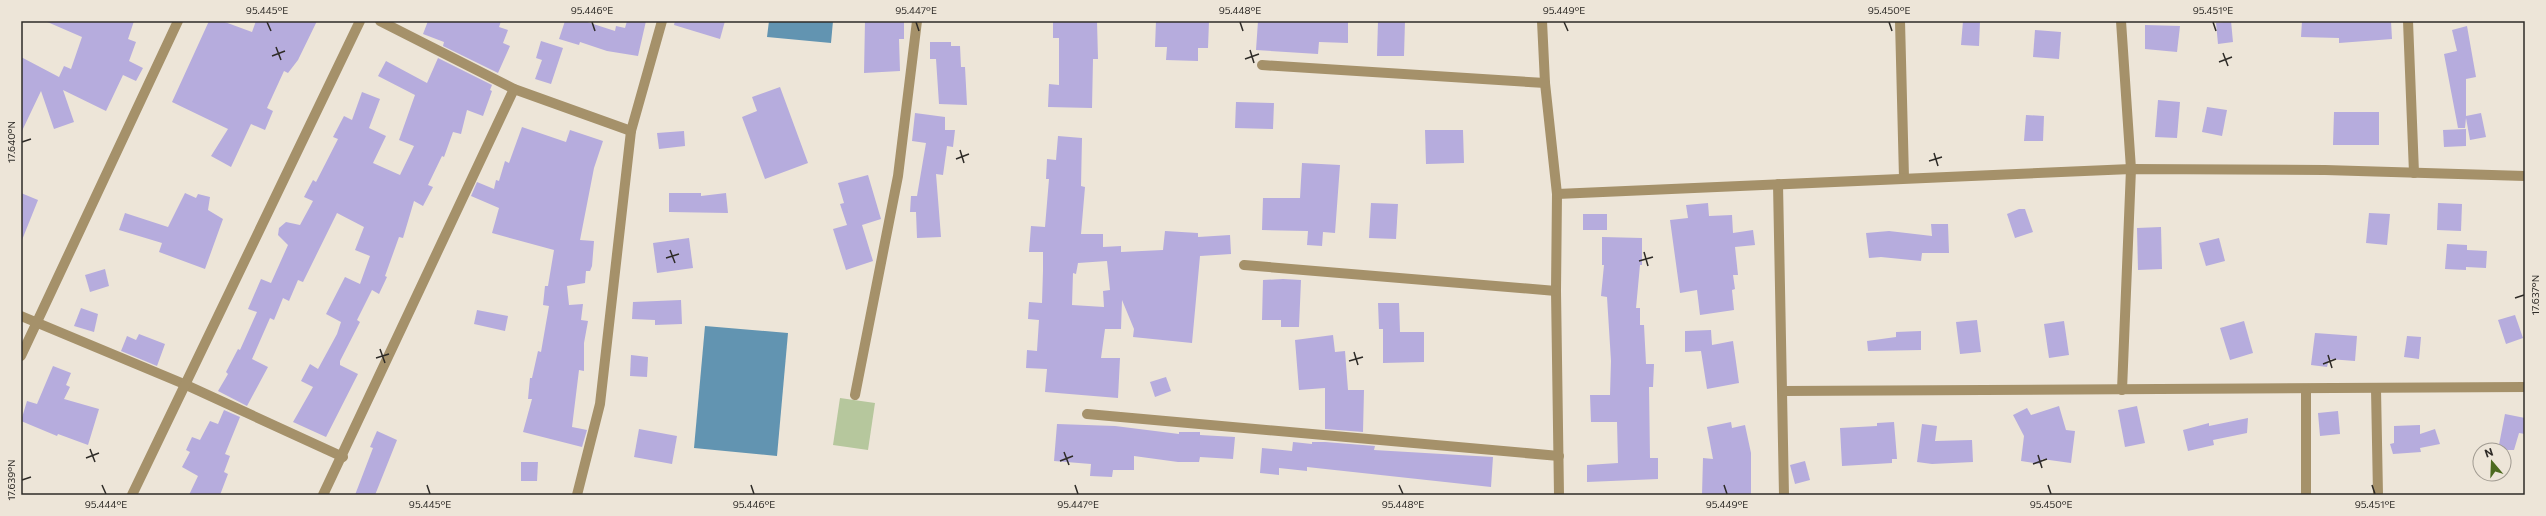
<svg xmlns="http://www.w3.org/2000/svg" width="2546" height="516" font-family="Commissioner,sans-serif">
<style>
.green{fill:#b6c79d}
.water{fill:#6294b1}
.building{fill:#b6acdd;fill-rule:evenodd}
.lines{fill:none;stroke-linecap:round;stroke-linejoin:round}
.minor{stroke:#a5916a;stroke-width:10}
.ticks{fill:none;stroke:#2e2b27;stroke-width:1.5}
.neatline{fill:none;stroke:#2e2b27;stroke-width:1.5}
.ticks-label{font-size:10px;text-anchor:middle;fill:#2e2b27}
</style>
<rect width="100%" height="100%" fill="#ede5d8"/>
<!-- green -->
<path class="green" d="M840 398 875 403 868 450 833 445Z"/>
<!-- water -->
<g class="water">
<path d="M769 21H833L831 43 767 37Z"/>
<path d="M705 326 788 333 777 456 694 448Z"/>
</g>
<!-- building -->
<g class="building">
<path d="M45 21H134L128 39 136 42 129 61 143 68 136 81 123 75 106 111 63 90 74 122 54 129 41 91 21 133V57L59 77 64 66 71 69 82 37Z"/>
<path d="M209 21H222L252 32 256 21H317L298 60 288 73 284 71 267 108 273 111 265 130 251 124 231 167 211 156 228 129 172 102Z"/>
<path d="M428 21H501L499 27 508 30 503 43 510 46 498 73 443 46 444 42 423 34Z"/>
<path d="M565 21H584L615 31 616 26 625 28 627 21H646L638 56 607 51 580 42 579 45 559 39Z"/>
<path d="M675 21H725L720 39 674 25Z"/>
<path d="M865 21H904V39H899L900 71 864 73Z"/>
<path d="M1053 21H1097L1098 59H1093L1092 108 1048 107 1049 84 1059 85V38H1053Z"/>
<path d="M1156 21H1209L1208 48H1198V61L1166 60 1167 47H1155Z"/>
<path d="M1258 21H1348V43L1319 42 1318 54 1256 50Z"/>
<path d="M1378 21H1405L1404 56H1377Z"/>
<path d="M1963 21H1980L1979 46 1961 45Z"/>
<path d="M2231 21 2233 42 2218 44 2216 23Z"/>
<path d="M2302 21H2391L2392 39 2339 43V38L2301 37Z"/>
<path d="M2145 25 2180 26 2177 52 2145 49Z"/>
<path d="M2467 26 2476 77 2466 79V116L2481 113 2486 137 2470 140 2466 118 2465 128H2458L2444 54 2457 51 2452 30Z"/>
<path d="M2035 30 2061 32 2059 59 2033 57Z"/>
<path d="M541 41 563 48 551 84 535 79 542 60 536 58Z"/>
<path d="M930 42H951V46H960L961 67H965L967 105 939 104 936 59H930Z"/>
<path d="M438 58 492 85 490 90 492 91 483 116 467 110 461 134 453 132 444 157 442 156 428 185 433 187 423 206 414 201 403 238 399 237 385 276 387 277 379 294 372 290 357 320 360 322 340 361V365L358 374 326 437 293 422 313 387 301 381 310 364 318 369 337 334 341 322 326 314 345 277 360 284 370 256 355 250 364 227 337 213 303 282 298 280 289 301 283 298 274 320 270 318 252 359 268 367 247 406 218 391 228 374 226 372 238 349 240 350 257 312 248 309 261 279 271 283 288 245 278 235 279 228 286 222 300 225 313 201 304 197 313 180 316 182 338 139 333 137 344 116 352 120 362 92 380 99 369 128 386 136 373 163 400 175 414 146 399 140 415 95 378 76 386 61 427 83Z"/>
<path d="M780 87 808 163 765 179 742 117 757 111 752 97Z"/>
<path d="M2158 100 2180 102 2177 138 2155 137Z"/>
<path d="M1236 102 1274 103 1273 129 1235 128Z"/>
<path d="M2207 107 2227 110 2222 136 2202 132Z"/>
<path d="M2334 112H2379V145H2333Z"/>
<path d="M915 113 945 117V130H955L953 147 947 146 943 175 936 174 941 237 917 238 916 212H910L911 196H917L926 143 912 141Z"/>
<path d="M2026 115 2044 116 2043 141H2024Z"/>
<path d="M522 127 566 142 570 130 603 141 594 168 580 240 594 241 592 266 590 271H586L585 283 567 286 569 305 583 304 581 320 588 321 584 343V371L579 370 572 427 587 430 582 447 523 432 532 399H528L530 378H532L538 351 541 352 549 306 543 305 545 286H548L554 250 492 233 499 208 471 196 477 182 494 189 496 180 499 181 505 161 509 163Z"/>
<path d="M2466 129V146L2444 147 2443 130Z"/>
<path d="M1425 130H1463L1464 163 1426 164Z"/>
<path d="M684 131 685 146 659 149 657 133Z"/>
<path d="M1058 136 1082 138 1081 186 1085 187 1081 234H1103V247L1121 246V252L1163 250 1165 231 1198 233V237L1230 235 1231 254 1200 256 1192 343 1133 337 1134 329 1122 300 1121 329H1105L1101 358H1120L1118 398 1045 392 1047 369 1026 368 1027 350 1037 351 1039 320 1028 319 1029 302 1042 303 1043 271V252H1029L1031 226 1045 227 1049 179H1046L1047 159 1056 160ZM1107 261 1110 290 1103 291 1104 307 1072 305 1073 273 1076 274 1078 263Z"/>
<path d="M1302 163 1340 165 1335 233 1323 232 1322 246 1307 245 1308 231 1262 230 1263 198H1300Z"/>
<path d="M868 175 881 219 862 225 873 261 846 270 833 229 847 225 840 204 844 203 838 183Z"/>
<path d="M21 193 38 200 22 240 21 239Z"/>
<path d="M185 193 196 198 198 194 210 197 208 210 223 219 205 269 159 252 162 243 119 230 125 213 168 227Z"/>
<path d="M669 193H701V196L726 193 728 213 669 212Z"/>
<path d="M1371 203 1398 204 1396 239 1369 238Z"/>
<path d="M1708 203 1709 216 1732 215 1733 233 1753 230 1755 245 1735 247 1738 275H1733L1735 289 1732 290 1734 310 1700 315 1697 290 1680 293 1670 220 1688 218 1686 205Z"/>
<path d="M2438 203 2462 204 2461 231 2437 230Z"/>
<path d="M2019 209H2025L2033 232 2015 238 2007 214Z"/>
<path d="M2369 213 2390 214 2387 245 2366 243Z"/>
<rect x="1583" y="214" width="24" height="16"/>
<path d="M1931 224H1948L1949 253H1922L1921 261 1881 257 1869 258 1866 233 1889 231 1932 236Z"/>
<path d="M2161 227 2162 269 2138 270 2137 228Z"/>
<path d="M1602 237 1642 238V265H1640L1636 308H1640V325H1644L1646 364H1654L1653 387H1649L1650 458H1658V479L1587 482V465L1618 463 1617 422H1591L1590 395H1610L1611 361 1607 297 1601 296 1604 265H1602Z"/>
<path d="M689 238 693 268 657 273 653 243Z"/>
<path d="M2219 238 2225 261 2206 266 2199 243Z"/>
<path d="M2447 244 2467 245V250L2487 251 2486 268 2466 267V270L2445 269Z"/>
<path d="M105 269 109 286 90 292 85 275Z"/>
<path d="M1283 279 1301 280 1299 327H1281V320H1262L1263 280Z"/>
<path d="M681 300 682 324 655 325V320L632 319 633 302Z"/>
<path d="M1378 303H1399L1400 332H1424V362L1383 363V329H1379Z"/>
<path d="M81 308 98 314 94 332 74 326Z"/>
<path d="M477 310 508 316 505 331 474 324Z"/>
<path d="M2515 315 2523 338 2506 344 2498 320Z"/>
<path d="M1977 320 1981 352 1960 354 1956 322Z"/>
<path d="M2064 321 2069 355 2049 358 2044 324Z"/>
<path d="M2244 321 2253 353 2230 360 2220 328Z"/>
<path d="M1711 330 1712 345 1733 341 1739 383 1707 389 1701 351 1685 352V331Z"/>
<path d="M1921 331V350L1868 351 1867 341 1896 337V332Z"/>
<path d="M2315 333 2357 336 2355 361 2329 359 2327 367 2311 365Z"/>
<path d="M139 334 165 344 157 366 121 351 127 336 136 340Z"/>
<path d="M1333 335 1335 352 1345 351 1348 390H1364L1363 432 1325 429V388L1299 390 1295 340Z"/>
<path d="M2407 336 2421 337 2419 359 2404 357Z"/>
<path d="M631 355 648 357 647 377 630 376Z"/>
<path d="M53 366 71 373 66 385 70 387 64 399 99 409 88 445 58 434 57 436 21 421 27 401 37 404Z"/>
<path d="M1166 377 1171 391 1155 397 1150 382Z"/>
<path d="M2059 406 2066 430 2075 431 2071 463 2042 459 2041 464 2021 461 2024 436 2013 415 2027 408 2031 415Z"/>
<path d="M2137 406 2145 443 2125 447 2118 410Z"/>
<path d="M224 410 240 417 225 454 230 456 224 472 228 474 220 495H189L198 476 182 467 190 452 186 450 192 437 200 440 210 421 218 424Z"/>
<path d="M2338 411 2340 434 2320 436 2318 413Z"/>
<path d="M2505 414 2525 418V434L2519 433 2514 450H2498Z"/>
<path d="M2248 418 2247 433 2213 440 2214 445 2188 451 2183 430 2209 423V426Z"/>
<path d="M1731 422 1732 428 1745 425 1751 453V495H1702L1703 458 1713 459 1707 427Z"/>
<path d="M1894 422 1897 459H1892V463L1842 466 1840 428 1877 426V423Z"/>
<path d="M1057 424 1115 426 1179 434V432H1200V435L1235 437 1233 459 1200 457 1199 462H1178L1134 456V470H1113L1112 477 1090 476 1091 464 1054 461Z"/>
<path d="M1922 424 1937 426 1935 441 1972 440 1973 462 1932 464 1917 462Z"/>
<path d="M2420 425V434L2435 429 2440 444 2420 448 2421 452 2393 454 2390 444 2394 443V426Z"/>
<path d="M639 429 677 436 672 464 634 457Z"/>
<path d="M377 431 397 440 375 495H355L373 448 370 447Z"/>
<path d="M1293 442 1312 444V442H1325L1375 446 1374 450 1493 457 1491 487 1307 467V471L1279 468V475L1260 473 1262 448 1292 451Z"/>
<path d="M1805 461 1810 480 1795 484 1790 465Z"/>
<path d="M521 462H538L537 481H521Z"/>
</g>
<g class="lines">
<!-- minor -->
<g class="minor">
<path d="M380 21 514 89 631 131"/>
<path d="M1542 21 1545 83 1557 194 1556 291 1559 495"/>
<path d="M1900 21 1904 178"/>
<path d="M2121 21 2131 169 2122 390"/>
<path d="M2408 21 2414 173"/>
<path d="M1262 65 1545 83"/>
<path d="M1778 184 1784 495"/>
<path d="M1557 194 2131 169 2325 170 2525 176"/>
<path d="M1244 265 1556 291"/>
<path d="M21 316 184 384 343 457"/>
<path d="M21 356 178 21"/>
<path d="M2376 389 2378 495"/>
<path d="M1783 391 2525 387"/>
<path d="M855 395 898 176 917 21"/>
<path d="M1087 414 1559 456"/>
<path d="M132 495 360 21"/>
<path d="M323 495 514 89"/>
<path d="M577 495 600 404 631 131 662 21"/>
<path d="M2306 495V390"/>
</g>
</g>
<!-- ticks -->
<path class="ticks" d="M267 22 271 31M592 22 595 31M916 22 919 31M1240 22 1243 31M1564 22 1568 31M1889 22 1892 31M2213 22 2216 31M276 47 281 60M1250 50 1254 63M2223 53 2228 66M272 56 285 51M1245 59 1259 54M2219 62 2232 57M22 142 31 139M960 150 964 163M1934 153 1938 166M956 159 969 154M1929 161 1942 157M670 250 675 263M1644 252 1648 266M666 258 679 254M1639 261 1653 257M2515 298 2524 295M380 349 385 363M1354 352 1358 365M2328 355 2332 368M376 358 389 354M1349 361 1363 357M2323 364 2336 359M90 449 95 462M1064 452 1069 465M2038 455 2042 468M86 458 99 453M1060 461 1073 456M2033 464 2047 459M22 480 31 477M102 485 106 494M427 485 430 494M751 485 754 494M1075 485 1078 494M1399 485 1403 494M1724 485 1727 494M2048 485 2051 494M2372 485 2375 494"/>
<!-- border -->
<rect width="2546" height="516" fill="none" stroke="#ede5d8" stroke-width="44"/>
<!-- north arrow -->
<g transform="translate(2492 462) rotate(341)"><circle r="19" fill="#ede5d8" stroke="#a19b91"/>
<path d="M0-3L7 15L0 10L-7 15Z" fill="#4c6a1f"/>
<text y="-6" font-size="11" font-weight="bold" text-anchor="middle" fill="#2e2b27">N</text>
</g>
<rect x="22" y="22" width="2502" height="472" class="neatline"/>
<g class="ticks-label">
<text x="267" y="14">95.445°E</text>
<text x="592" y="14">95.446°E</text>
<text x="916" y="14">95.447°E</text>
<text x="1240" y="14">95.448°E</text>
<text x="1564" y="14">95.449°E</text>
<text x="1889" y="14">95.450°E</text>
<text x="2213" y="14">95.451°E</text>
<text transform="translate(11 142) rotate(-90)" y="4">17.640°N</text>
<text transform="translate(2535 295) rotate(-90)" y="4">17.637°N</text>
<text transform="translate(11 480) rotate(-90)" y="4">17.639°N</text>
<text x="106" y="508">95.444°E</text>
<text x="430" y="508">95.445°E</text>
<text x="754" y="508">95.446°E</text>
<text x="1078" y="508">95.447°E</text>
<text x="1403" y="508">95.448°E</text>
<text x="1727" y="508">95.449°E</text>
<text x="2051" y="508">95.450°E</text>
<text x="2375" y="508">95.451°E</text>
</g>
</svg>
